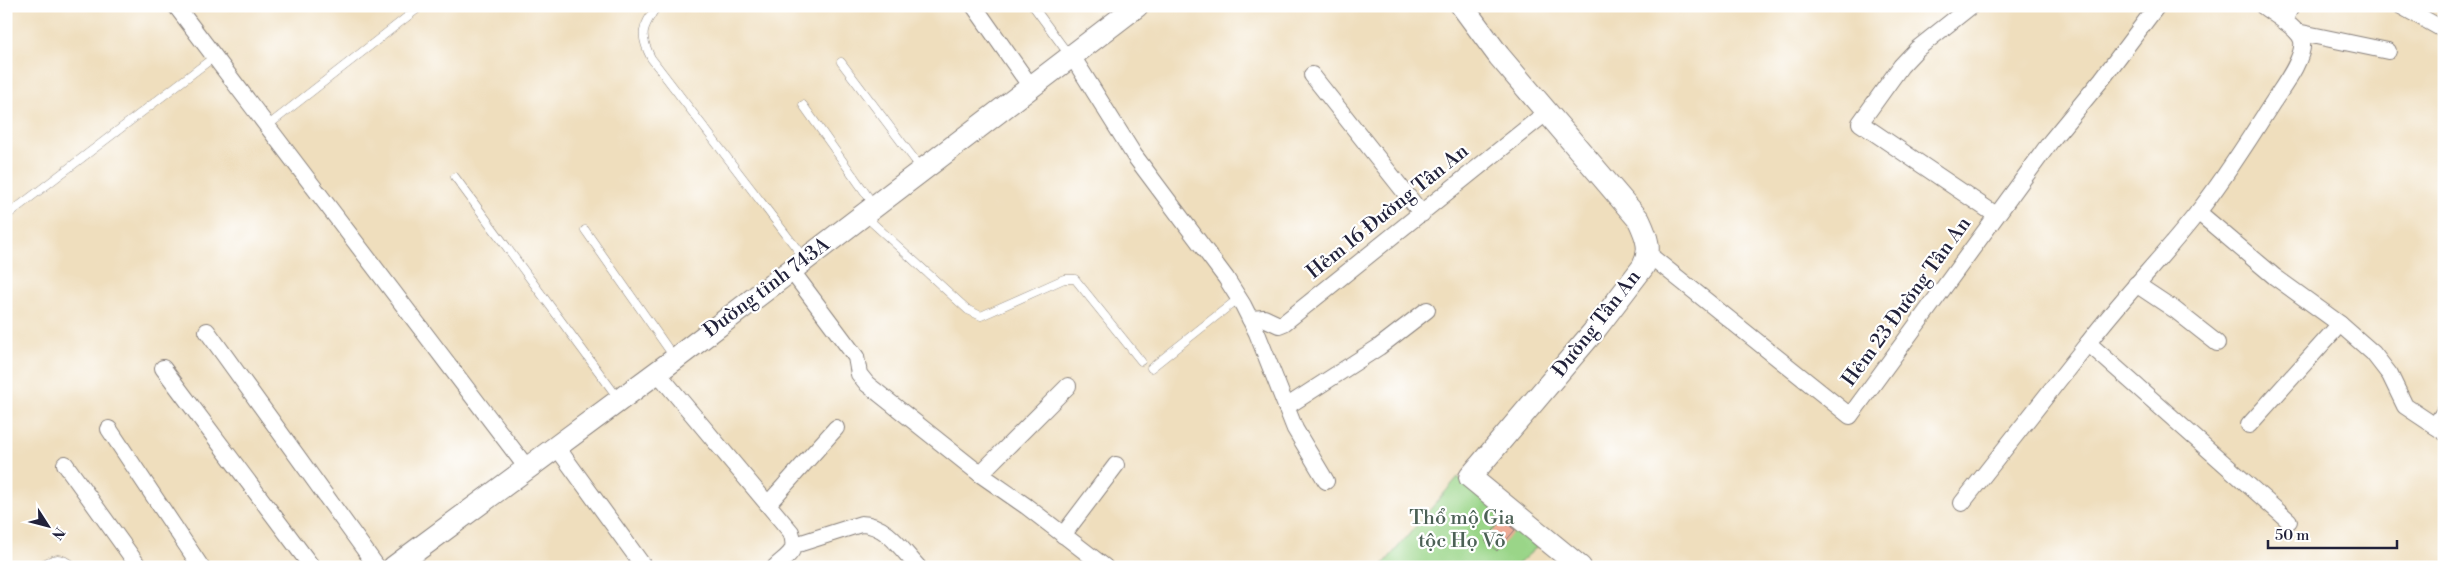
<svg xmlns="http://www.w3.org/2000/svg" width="2450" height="573" font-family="'Libre Bodoni',serif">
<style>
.green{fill:#9ad588;stroke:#5e7c62}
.building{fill:#eeab96}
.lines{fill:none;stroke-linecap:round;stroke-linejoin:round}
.lane-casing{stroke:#88807c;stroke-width:9}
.street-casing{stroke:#88807c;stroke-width:18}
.secondary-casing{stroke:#88807c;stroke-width:24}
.lane{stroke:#fff;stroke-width:8}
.street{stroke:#fff;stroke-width:16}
.secondary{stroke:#fff;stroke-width:22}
.labels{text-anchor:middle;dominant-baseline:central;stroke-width:4.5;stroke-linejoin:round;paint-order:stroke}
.street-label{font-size:20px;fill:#22223b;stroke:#fff}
.park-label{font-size:20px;fill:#4c6156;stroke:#fff}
</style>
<rect width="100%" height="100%" fill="#fff"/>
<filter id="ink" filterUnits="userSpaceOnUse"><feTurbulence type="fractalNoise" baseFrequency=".02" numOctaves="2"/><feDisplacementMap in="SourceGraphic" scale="10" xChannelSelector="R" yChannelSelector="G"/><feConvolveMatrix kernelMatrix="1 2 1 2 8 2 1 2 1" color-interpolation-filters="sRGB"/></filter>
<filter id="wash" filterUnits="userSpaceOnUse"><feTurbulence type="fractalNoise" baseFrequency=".0096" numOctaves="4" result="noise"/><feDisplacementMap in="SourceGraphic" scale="20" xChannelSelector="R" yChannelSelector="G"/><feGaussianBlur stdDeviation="1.12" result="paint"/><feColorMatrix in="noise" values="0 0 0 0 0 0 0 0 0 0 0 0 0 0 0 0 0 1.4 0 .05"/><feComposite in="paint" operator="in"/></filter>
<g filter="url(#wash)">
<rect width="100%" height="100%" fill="#efdebd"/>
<!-- green -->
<path class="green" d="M1458 477 1537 547 1515 567H1381Z"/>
<g id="blocks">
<!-- building -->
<path class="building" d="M1502 520 1515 530 1497 551 1485 541Z"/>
</g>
</g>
<g filter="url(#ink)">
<use href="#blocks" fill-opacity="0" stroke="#88807c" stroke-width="1"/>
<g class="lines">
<!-- lane casing -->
<g class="lane-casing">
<g id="lane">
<path d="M657 6C642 28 639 34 651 58L804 258"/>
<path d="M1033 6 1069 55"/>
<path d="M841 62 921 168"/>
<path d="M803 105 874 205"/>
<path d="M266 127 421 6"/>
<path d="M455 177 618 398"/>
<path d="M6 216 214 57"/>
<path d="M866 217 968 310 981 316 1064 279H1075L1141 361"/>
<path d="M585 230 674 357"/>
<path d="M1151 368 1239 298"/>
<path d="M39 567C52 558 61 555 73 567"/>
</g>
</g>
<!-- street casing -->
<g class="street-casing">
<g id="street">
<path d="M176 6 527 468"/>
<path d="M974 6 1031 87"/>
<path d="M1971 6 1917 49 1901 66 1860 123 1996 215"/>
<path d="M2263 6C2273 14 2300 29 2302 41 2305 58 2282 88 2273 102 2249 139 2226 177 2198 212 2163 257 2123 297 2088 343L2289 521"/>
<path d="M2401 6 2444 30"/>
<path d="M2284 21 2291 6"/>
<path d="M2297 32 2388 51"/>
<path d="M1072 56 1134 155 1226 278 1243 305 1257 333 1295 429 1326 481"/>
<path d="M1312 75 1422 214"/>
<path d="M2198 212 2275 277 2340 324 2249 425"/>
<path d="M1648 254 1850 416 2051 141 2102 79 2157 6"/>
<path d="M791 270 856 357 859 374 867 384 980 474 1026 506 1105 567"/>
<path d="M2136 284 2175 310 2217 343"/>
<path d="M1250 319 1264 318 1279 325 1284 323 1547 112"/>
<path d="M2340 324 2373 353 2390 375 2405 406 2444 432"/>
<path d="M207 331 377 567"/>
<path d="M163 368 312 567"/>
<path d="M657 372 791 532C798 552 789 554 775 567"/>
<path d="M1286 407 1379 347 1427 310"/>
<path d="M2435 426 2444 412"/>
<path d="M109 429 201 567"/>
<path d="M556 446 644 567"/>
<path d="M65 464 139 567"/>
<path d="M980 474 1068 386"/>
<path d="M1962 503 2088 343"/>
<path d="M768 504 836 428"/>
<path d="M1063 535 1116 465"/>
<path d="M795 545 861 524C886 524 902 550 918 567"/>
</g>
</g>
<!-- secondary casing -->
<g class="secondary-casing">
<g id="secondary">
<path d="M1462 6 1499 56 1639 220C1647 237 1652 250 1643 267L1594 331 1470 477 1580 567"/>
<path d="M394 567 675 359 1137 6"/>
</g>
</g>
<!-- lane -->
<use href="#lane" class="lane"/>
<!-- street -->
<use href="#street" class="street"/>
<!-- secondary -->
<use href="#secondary" class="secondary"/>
</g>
</g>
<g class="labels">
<!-- street labels -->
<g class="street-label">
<text transform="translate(1388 212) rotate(-39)">Hẻm 16 Đường Tân An</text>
<text transform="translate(767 288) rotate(-37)">Đường tỉnh 743A</text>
<text transform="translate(1907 302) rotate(-54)">Hẻm 23 Đường Tân An</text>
<text transform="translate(1597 324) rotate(-52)">Đường Tân An</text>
</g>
<!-- park labels -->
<g class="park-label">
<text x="1462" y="518">Thổ mộ Gia<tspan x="1462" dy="23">tộc Họ Võ</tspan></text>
</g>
</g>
<!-- margin -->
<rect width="2450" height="573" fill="none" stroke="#fff" stroke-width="25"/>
<!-- north arrow -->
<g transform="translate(48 526) rotate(126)" stroke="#ffffff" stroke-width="4" paint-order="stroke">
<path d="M0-4L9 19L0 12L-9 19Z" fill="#22223b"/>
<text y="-8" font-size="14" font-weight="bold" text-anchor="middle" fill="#22223b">N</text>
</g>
<!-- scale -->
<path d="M2268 540v8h129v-8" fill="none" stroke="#22223b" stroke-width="2.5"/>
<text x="2275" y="540" font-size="15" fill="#22223b" stroke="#ffffff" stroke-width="4" paint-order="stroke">50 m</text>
</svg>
